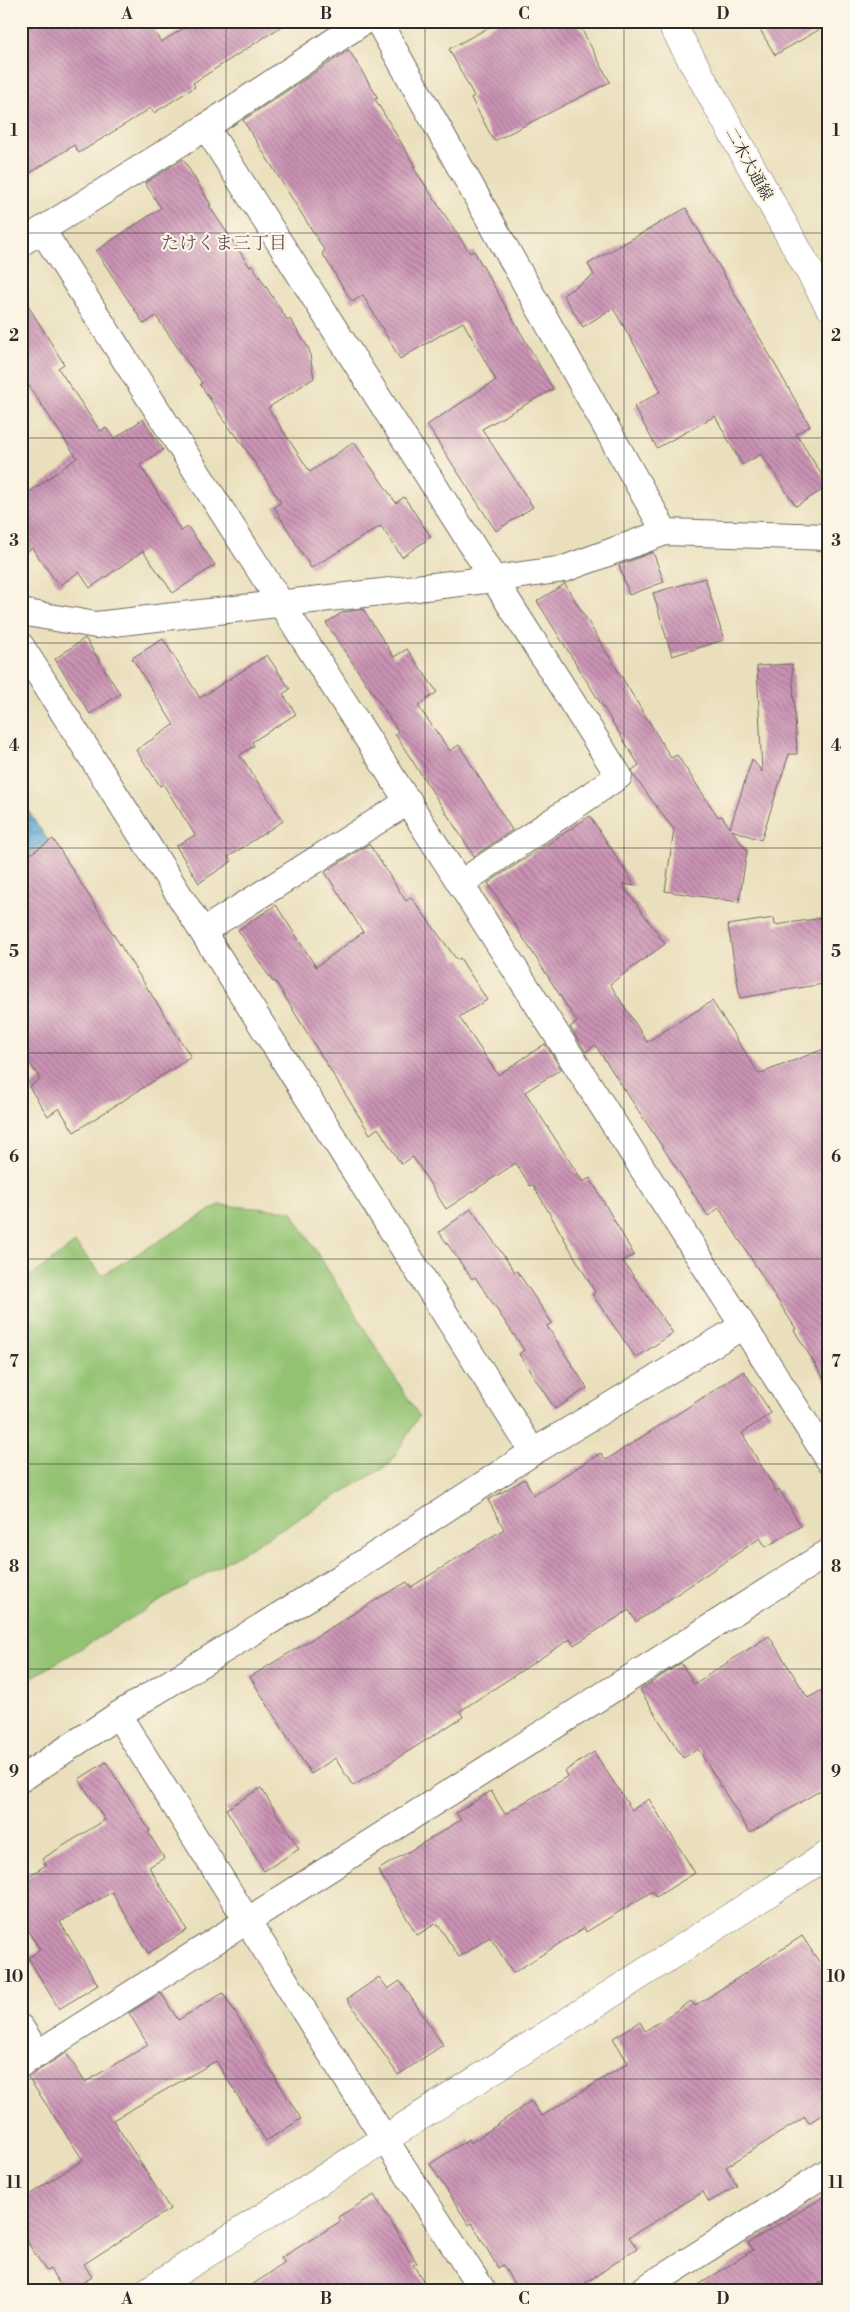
<svg xmlns="http://www.w3.org/2000/svg" width="850" height="2312" font-family="'Libre Bodoni','Noto Serif JP',serif">
<style>
.grass{fill:#93c272;stroke:#5f764e}
.water{fill:url(#water-waves);stroke:#41697e}
.building{fill:url(#building-back-hatch)}
.lines{fill:none;stroke-linecap:round;stroke-linejoin:round}
.street-casing{stroke:#6e6a5e;stroke-width:28}
.secondary-casing{stroke:#6e6a5e;stroke-width:29}
.street{stroke:#fff;stroke-width:26}
.secondary{stroke:#fff;stroke-width:28}
.grid{fill:none;stroke:#2b2b2b;stroke-width:1;stroke-opacity:0.55}
.labels{text-anchor:middle;dominant-baseline:central;stroke-width:4.5;stroke-linejoin:round;paint-order:stroke}
.street-label{font-size:16px;fill:#2b2b2b;stroke:#fcf5e5}
.neighbourhood-label{font-size:18px;fill:#634f5b;stroke:#fcf5e5}
.neatline{fill:none;stroke:#2b2b2b;stroke-width:2}
.grid-label{font-size:16px;text-anchor:middle;font-weight:bold;fill:#2b2b2b}
</style>
<defs>
<pattern id="water-waves" width="16" height="10" patternUnits="userSpaceOnUse" patternTransform="scale(1.25)"><rect width="16" height="10" fill="#57a7d1"/><path d="M0 5q4-4 8 0t8 0" fill="none" stroke="#4888aa"/></pattern>
<pattern id="building-back-hatch" width="6" height="6" patternUnits="userSpaceOnUse" patternTransform="scale(1.25)"><rect width="6" height="6" fill="#ca92b4"/><path d="M-1 5l2 2M0 0l6 6M5-1l2 2" fill="none" stroke="#a47793"/></pattern>
</defs>
<rect width="100%" height="100%" fill="#fcf5e5"/>
<filter id="ink" filterUnits="userSpaceOnUse"><feTurbulence type="fractalNoise" baseFrequency=".02" numOctaves="2"/><feDisplacementMap in="SourceGraphic" scale="10" xChannelSelector="R" yChannelSelector="G"/><feConvolveMatrix kernelMatrix="1 2 1 2 8 2 1 2 1" color-interpolation-filters="sRGB"/></filter>
<filter id="wash" filterUnits="userSpaceOnUse"><feTurbulence type="fractalNoise" baseFrequency=".0096" numOctaves="4" result="noise"/><feDisplacementMap in="SourceGraphic" scale="20" xChannelSelector="R" yChannelSelector="G"/><feGaussianBlur stdDeviation="1.12" result="paint"/><feColorMatrix in="noise" values="0 0 0 0 0 0 0 0 0 0 0 0 0 0 0 0 0 1.4 0 .05"/><feComposite in="paint" operator="in"/></filter>
<g filter="url(#wash)">
<rect width="100%" height="100%" fill="#eadfbc"/>
<!-- grass -->
<path class="grass" d="M219 1205 291 1211 419 1416 390 1464 21 1684V1283L75 1243 102 1275Z"/>
<!-- water -->
<path class="water" d="M21 800 49 842 21 860Z"/>
<g id="blocks">
<!-- building -->
<g class="building">
<path d="M42 21H147L161 42 196 21H290L193 83 195 87 154 113 151 108 79 153 74 145 21 179V34Z"/>
<path d="M501 21H577L610 82 494 141 471 98 474 96 449 49Z"/>
<path d="M755 21H829V24L775 55Z"/>
<path d="M349 50 378 98 375 99 415 166 413 167 470 253 474 251 553 389 482 429 533 507 496 531 427 425 496 380 463 322 400 359 363 295 352 302 322 253 325 251 243 120Z"/>
<path d="M183 159 211 205 209 206 250 267 252 265 288 321 290 319 309 349 314 378 268 408 310 472 354 442 396 503 404 497 431 537 402 557 381 526 311 568 274 507 281 502 234 432 232 433 200 384 202 383 156 316 144 324 96 251 161 208 145 183Z"/>
<path d="M686 208 810 426 796 434 829 486 796 506 761 454 742 465 715 416 657 448 634 407 661 391 613 308 583 327 563 295 594 275 588 264Z"/>
<path d="M21 294 64 364 58 368 100 431 106 428 114 439 143 419 163 450 140 465 181 531 188 527 215 565 173 593 143 551 90 588 79 572 59 586 32 548 21 556V498L77 458 21 374Z"/>
<path d="M653 552 664 582 629 595 619 565Z"/>
<path d="M705 578 724 640 672 656 653 593Z"/>
<path d="M565 584 671 758 677 755 718 817 722 816 730 828 752 759 762 772 757 666 792 664 797 754H789L761 840 732 830 747 851 739 902 665 891 674 830 634 776 632 770 639 765 537 601Z"/>
<path d="M363 609 394 657 407 649 437 692 418 706 450 751 459 745 512 830 474 856 395 734 398 731 326 623 343 612Z"/>
<path d="M85 638 120 694 90 714 55 659Z"/>
<path d="M163 639 200 698 267 655 290 689 283 694 296 714 252 742 254 746 240 755 283 821 228 857 231 862 199 883 176 846 195 835 163 784 160 786 136 750 174 725 132 658Z"/>
<path d="M590 816 635 886 622 884 665 944 610 984 647 1042 712 1001 759 1074 829 1047V1387L794 1330 796 1329 719 1208 708 1216 595 1045 586 1052 570 1027 577 1022 488 883Z"/>
<path d="M53 839 191 1057 74 1132 59 1108 48 1116 29 1087 40 1079 21 1049V860Z"/>
<path d="M369 844 406 901 411 897 457 960 460 958 487 1000 459 1017 498 1075 545 1044 561 1069 525 1092 583 1182 590 1178 634 1255 623 1261 673 1333 636 1358 592 1294 595 1292 533 1185 530 1186 516 1163 446 1209 413 1157 401 1164 378 1128 370 1134 275 981 273 982 238 930 276 905 316 967 363 932 325 872Z"/>
<path d="M829 917V983L740 998 728 925 774 918 775 925Z"/>
<path d="M471 1209 515 1272 517 1271 552 1323 547 1326 587 1388 555 1409 519 1354 524 1350 475 1277 472 1279 439 1232Z"/>
<path d="M744 1371 771 1413 742 1433 776 1491 779 1489 801 1526 766 1547 760 1538 636 1622 629 1610 574 1645 570 1639 460 1711 463 1717 353 1786 335 1758 311 1774 250 1677 384 1595 407 1582 411 1587 504 1529 488 1500 525 1479 533 1495 601 1453 606 1460Z"/>
<path d="M769 1636 808 1698 829 1686V1785L750 1833 698 1749 683 1758 640 1690 681 1663 694 1684Z"/>
<path d="M594 1752 632 1810 649 1799 695 1873 656 1897 653 1891 586 1932 584 1928 513 1973 490 1937 459 1957 437 1923 417 1935 378 1870 461 1820 456 1813 491 1791 505 1814 568 1776 565 1771Z"/>
<path d="M106 1762 150 1831 148 1832 164 1858 149 1867 187 1930 148 1953 112 1892 60 1922 98 1985 59 2009 28 1958 40 1950 21 1920V1881L46 1865 42 1859 105 1820 79 1779Z"/>
<path d="M261 1788 299 1849 264 1871 226 1809Z"/>
<path d="M802 1936 829 1977V2110L809 2123 805 2117 726 2167 737 2186 709 2202 703 2192 629 2237 637 2248 574 2291H518L503 2265 498 2268 472 2223 469 2225 430 2164 469 2139 471 2143 531 2101 542 2116 628 2063 613 2038 640 2022 645 2031 691 2001 695 2006Z"/>
<path d="M379 1977 388 1989 400 1981 443 2045 398 2075 347 1999Z"/>
<path d="M161 1993 178 2020 223 1993 301 2119 266 2141 216 2061 113 2120 170 2209 84 2264 92 2277 70 2291H64L50 2269 46 2271 21 2232V2200L83 2160 28 2077 66 2053 85 2082 148 2045 129 2013Z"/>
<path d="M829 2194V2277L808 2291H689L753 2250 748 2243Z"/>
<path d="M374 2195 417 2263 413 2265 430 2291H243L285 2263 281 2258 341 2221 338 2217Z"/>
</g>
</g>
</g>
<g filter="url(#ink)">
<use href="#blocks" fill-opacity="0" stroke="#6e6a5e" stroke-width="1"/>
<g class="lines">
<!-- street casing -->
<g class="street-casing">
<g id="street">
<path d="M378 21 665 532"/>
<path d="M206 127 619 776 461 883"/>
<path d="M42 230 829 1460"/>
<path d="M21 243 206 127 364 21"/>
<path d="M21 612 96 625 494 579 564 569 665 532 829 537"/>
<path d="M21 646 533 1452"/>
<path d="M203 931 409 801"/>
<path d="M118 1715 384 2138 483 2291"/>
<path d="M21 1779 118 1715 340 1578 533 1452 743 1326"/>
<path d="M21 2028 38 2054"/>
<path d="M21 2064 829 1552"/>
<path d="M641 2291 829 2171"/>
</g>
</g>
<!-- secondary casing -->
<g class="secondary-casing">
<g id="secondary">
<path d="M670 21 829 306"/>
<path d="M148 2291 829 1854"/>
</g>
</g>
<!-- street -->
<use href="#street" class="street"/>
<!-- secondary -->
<use href="#secondary" class="secondary"/>
</g>
</g>
<!-- grid -->
<path class="grid" d="M226 21V2291M425 21V2291M624 21V2291M21 233H829M21 438H829M21 643H829M21 848H829M21 1053H829M21 1259H829M21 1464H829M21 1669H829M21 1874H829M21 2079H829"/>
<g class="labels">
<!-- street labels -->
<g class="street-label">
<text transform="translate(749 164) rotate(61)">二木大通線</text>
</g>
<!-- neighbourhood labels -->
<g class="neighbourhood-label">
<text x="224" y="243">たけくま三丁目</text>
</g>
</g>
<!-- margin -->
<rect width="850" height="2312" fill="none" stroke="#fcf5e5" stroke-width="55"/>
<rect x="28" y="28" width="794" height="2256" class="neatline"/>
<g class="grid-label">
<text x="127" y="19">A</text>
<text x="326" y="19">B</text>
<text x="524" y="19">C</text>
<text x="723" y="19">D</text>
<text x="14" y="136">1</text>
<text x="836" y="136">1</text>
<text x="14" y="341">2</text>
<text x="836" y="341">2</text>
<text x="14" y="546">3</text>
<text x="836" y="546">3</text>
<text x="14" y="751">4</text>
<text x="836" y="751">4</text>
<text x="14" y="957">5</text>
<text x="836" y="957">5</text>
<text x="14" y="1162">6</text>
<text x="836" y="1162">6</text>
<text x="14" y="1367">7</text>
<text x="836" y="1367">7</text>
<text x="14" y="1572">8</text>
<text x="836" y="1572">8</text>
<text x="14" y="1777">9</text>
<text x="836" y="1777">9</text>
<text x="14" y="1982">10</text>
<text x="836" y="1982">10</text>
<text x="14" y="2188">11</text>
<text x="836" y="2188">11</text>
<text x="127" y="2304">A</text>
<text x="326" y="2304">B</text>
<text x="524" y="2304">C</text>
<text x="723" y="2304">D</text>
</g>
</svg>
